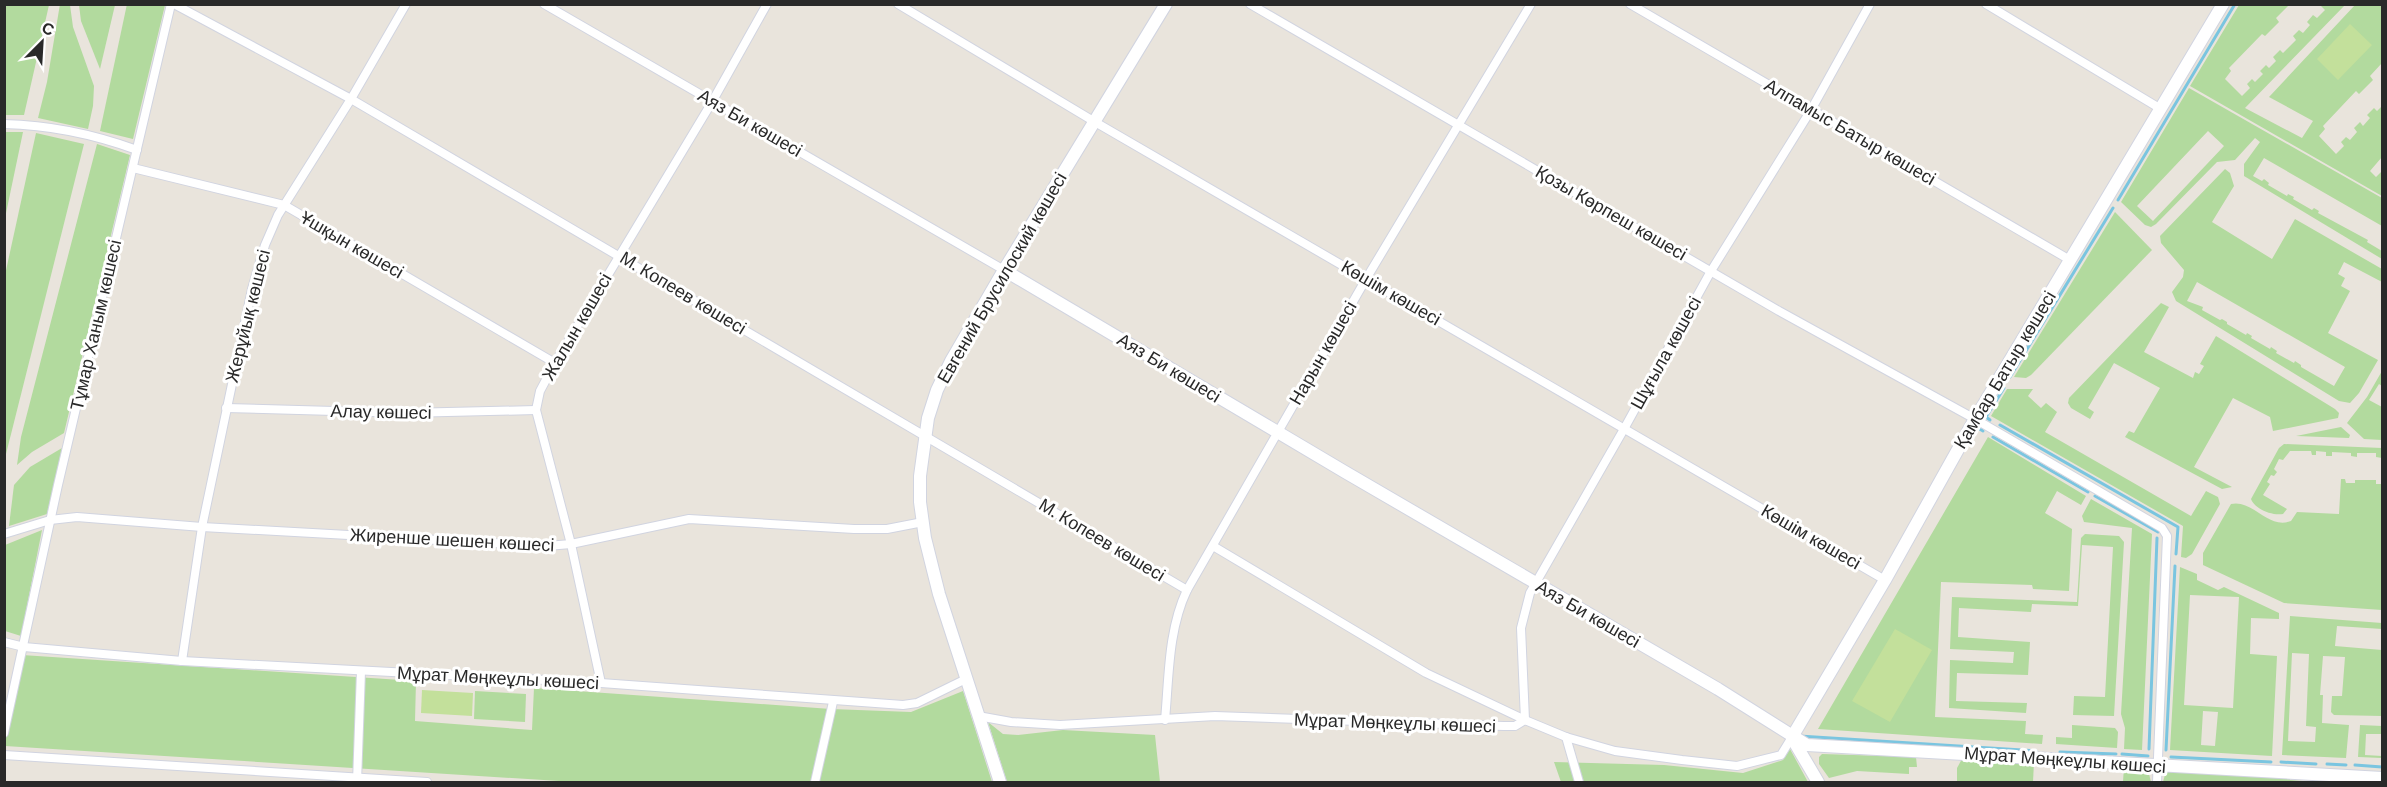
<svg xmlns="http://www.w3.org/2000/svg" width="2387" height="787" font-family="'DM Sans',sans-serif">
<style>
.green{fill:#b2da9e;fill-rule:evenodd}
.pitch{fill:#c3e09b}
.lines{fill:none;stroke-linecap:round;stroke-linejoin:round}
.stream{stroke:#7ac5e0;stroke-width:3}
.street-casing{stroke:#d1d4e0;stroke-width:10}
.secondary-casing{stroke:#d1d4e0;stroke-width:14}
.street{stroke:#fff;stroke-width:8}
.secondary{stroke:#fff;stroke-width:12}
.labels{text-anchor:middle;dominant-baseline:central;stroke-width:6;stroke-linejoin:round;paint-order:stroke}
.street-label{font-size:18px;fill:#292929;stroke:#fff}
</style>
<rect width="100%" height="100%" fill="#e9e4dc"/>
<!-- green -->
<g class="green">
<path d="M60 4 70 5 73 27 94 86 93 106 88 129 38 118 47 82Z"/>
<path d="M127 4 165 5 133 139 100 131Z"/>
<path d="M4 5H49L24 115H5Z"/>
<path d="M79 5H115L100 69 81 21Z"/>
<path d="M2239 5H2289L2276 18 2279 22 2265 36 2262 34 2229 68 2231 71 2225 79 2242 96 2250 88 2247 84 2252 79 2255 82 2263 74 2260 71 2266 65 2269 68 2276 61 2273 57 2280 50 2283 53 2296 40 2293 36 2299 30 2303 33 2310 25 2307 22 2313 15 2317 18 2325 10 2321 6 2323 5H2345L2245 108 2302 138 2313 121 2269 97 2355 5H2382V63L2370 76 2373 80 2359 94 2356 91 2323 126 2325 129 2319 136 2336 154 2344 146 2341 142 2346 137 2350 140 2357 132 2354 128 2360 122 2363 126 2370 118 2367 115 2374 108 2377 111 2382 106V157L2370 171 2376 177 2382 171V196L2190 86Z"/>
<path d="M2189 88 2382 198V226L2264 158 2253 176 2262 181 2264 179 2269 183 2268 185 2287 196 2288 194 2294 197 2293 199 2312 210 2314 208 2319 211 2318 213 2368 240 2367 242 2382 251V259L2244 176V164L2260 142 2255 138 2235 160 2217 162 2156 224 2151 227 2145 225 2121 202ZM2208 131 2224 146 2153 221 2137 206Z"/>
<path d="M5 132H23L5 218 4 132Z"/>
<path d="M36 133 84 144 5 458V275Z"/>
<path d="M97 144 130 155 64 433 32 452 17 465 21 437Z"/>
<path d="M2225 169 2230 173 2234 186 2212 222 2272 259 2295 219 2382 269V282L2344 262 2338 274 2345 278 2341 286 2350 291 2328 333 2378 360 2359 393 2350 403 2339 401 2176 301 2172 292 2183 277 2184 270 2161 243 2160 236ZM2197 282 2345 367 2334 386 2301 367V365L2295 361 2294 363 2276 353 2277 351 2271 347 2270 349 2251 338 2252 336 2247 333 2246 335 2227 324V322L2222 319 2220 320 2202 310 2203 307 2187 301Z"/>
<path d="M2115 212 2152 250 2031 375 2026 378 2014 377Z"/>
<path d="M2161 303 2169 307 2144 352 2193 378 2195 372 2199 374 2204 366 2200 364 2216 336 2335 409 2339 413 2338 418 2273 431 2270 417 2233 398 2194 467 2232 487 2222 489 2125 437 2129 431 2134 433 2160 388 2114 363 2088 408 2094 412 2090 419 2071 408 2068 403 2069 398Z"/>
<path d="M2382 371V386L2379 384 2369 400 2382 407V440L2364 439 2347 423 2367 397Z"/>
<path d="M2007 389H2033L2028 396 2041 408 2046 403 2057 412 2045 432 2191 516 2206 491 2218 497 2220 504 2192 554 2186 558 2181 557 2183 526 1991 416Z"/>
<path d="M2341 427 2350 435 2349 438 2296 436Z"/>
<path d="M1988 437 2086 496 2081 505 2057 491 2045 513 2072 529 2069 591 2033 589 2032 585 1941 582 1935 717 2026 721 2025 734 2043 735 2042 744 1818 729Z"/>
<path d="M2284 444 2382 448V458L2376 457V453H2357V457L2351 456V453L2332 452V456H2326V452L2316 451V455H2312L2311 451H2290L2283 460 2279 459 2274 469 2277 472 2274 476 2271 475 2267 482 2270 484 2263 495 2287 509 2283 514C2272 516 2255 509 2251 499L2279 448Z"/>
<path d="M62 448 47 514 9 526 14 485 30 467Z"/>
<path d="M2341 479H2345L2346 483H2355V480H2376V484H2382V610L2284 603 2203 565V553L2231 504C2253 499 2268 530 2291 521L2297 512 2339 514Z"/>
<path d="M2091 499 2152 534 2142 750 2124 749 2125 728 2121 714 2132 528 2084 522 2082 516Z"/>
<path d="M42 530 21 636 5 631V545Z"/>
<path d="M2085 534 2119 536 2124 542 2114 716 2073 715 2074 696 2105 697 2113 547 2082 545 2078 606 2032 604 2031 612 1959 608 1958 637 2030 642 2028 675 1957 673 1956 701 2027 703 2026 713 1949 708 1950 660 2013 663 2014 652 1950 649 1952 597 2077 602 2081 538Z"/>
<path d="M2180 567 2197 574V580L2218 590 2224 587 2279 613V619L2251 618 2250 654 2277 656 2272 756 2170 750ZM2190 595 2239 597 2233 708 2184 705ZM2203 711 2218 712 2215 746 2201 745Z"/>
<path d="M2290 616 2382 623V629L2337 626 2335 646 2382 650V716L2334 715 2331 712 2332 696H2342L2345 657 2323 656 2320 695H2323L2322 723 2349 725 2346 758 2282 755ZM2292 653 2309 654 2306 726 2316 727 2315 742 2288 741Z"/>
<path d="M22 655 416 681 415 721 532 730 534 688 831 709 911 712 963 691 992 782H575L5 746V733Z"/>
<path d="M475 691 526 694 525 722 474 719Z"/>
<path d="M988 722 1003 734 1018 735 1063 730 1155 735 1160 782H1007Z"/>
<path d="M2072 725 2115 728 2118 732 2117 748 2056 744V737L2072 738Z"/>
<path d="M2360 725 2382 726V734H2366L2365 755 2382 756V758L2358 757Z"/>
<path d="M1790 749 1808 782H1561L1554 762 1664 765 1743 773 1783 760Z"/>
<path d="M1822 754 1916 757 1917 767H1909V774L1857 771 1829 778 1819 764V757Z"/>
<path d="M1962 759 2034 762 2033 782H1957V768Z"/>
<path d="M2124 767 2148 770 2151 782H2123Z"/>
<path d="M2166 771 2290 776V780L2316 782 2321 778 2354 781V782H2163Z"/>
</g>
<!-- pitch -->
<g class="pitch">
<path d="M2350 24 2372 45 2338 80 2317 59Z"/>
<path d="M1895 629 1932 650 1890 722 1852 701Z"/>
<path d="M422 690 473 693 472 716 421 713Z"/>
</g>
<g class="lines">
<!-- stream -->
<g class="stream">
<path d="M2118 200 2235 4"/>
<path d="M2010 377 2113 208"/>
<path d="M1990 420 1986 417 2004 388"/>
<path d="M2000 425 2178 527 2176 554"/>
<path d="M1978 428 1983 431"/>
<path d="M1993 437 2088 492"/>
<path d="M2095 496 2158 532"/>
<path d="M1799 736 2036 751"/>
<path d="M2149 749 2157 538"/>
<path d="M2166 750 2175 566"/>
<path d="M2060 752 2116 754"/>
<path d="M2122 754 2148 756"/>
<path d="M2171 757 2271 762"/>
<path d="M2281 762 2316 764"/>
<path d="M2327 764 2346 765"/>
<path d="M2355 765 2382 767"/>
</g>
<!-- street casing -->
<g class="street-casing">
<g id="street">
<path d="M174 4 351 99 1187 590"/>
<path d="M544 4 1004 270"/>
<path d="M898 4 1095 122 1885 580"/>
<path d="M1250 4 1779 311 1975 419 2162 528 2167 536 2157 782"/>
<path d="M1630 4 2070 260"/>
<path d="M1986 4 2161 109"/>
<path d="M4 124C48 125 96 135 137 150"/>
<path d="M133 168 284 205 555 363"/>
<path d="M226 408 406 413 536 410"/>
<path d="M4 534 50 520 77 517 202 527 547 546 571 544 689 519 854 529H887L923 522"/>
<path d="M1213 546 1426 673 1525 720 1521 628 1530 593 1624 429 1711 271 1811 110 1870 4"/>
<path d="M4 642 24 647 182 661 601 683 903 705 917 703 966 679"/>
<path d="M182 661 202 527 252 289 265 245 278 215 351 99 406 4"/>
<path d="M601 683 571 544 536 410 540 391 555 363 712 102 767 4"/>
<path d="M978 716 1011 722 1060 725 1215 716 1504 726H1515L1525 720 1566 737 1615 751 1682 760 1737 766 1781 755 1792 737"/>
<path d="M1165 720C1169 677 1168 630 1187 590L1366 279 1531 4"/>
<path d="M4 733 58 485 171 4"/>
<path d="M1566 737 1579 782"/>
<path d="M4 755 427 782"/>
<path d="M357 782 361 671"/>
<path d="M815 782 833 702"/>
</g>
</g>
<!-- secondary casing -->
<g class="secondary-casing">
<g id="secondary">
<path d="M1004 270 1345 472 1718 689 1807 745 2382 778"/>
<path d="M1792 737 1885 580 1975 419 2223 4"/>
<path d="M1792 738 1818 782"/>
<path d="M1000 782 939 594 925 538 920 502V476L928 418 937 390 951 361 1004 270 1166 4"/>
</g>
</g>
<!-- street -->
<use href="#street" class="street"/>
<!-- secondary -->
<use href="#secondary" class="secondary"/>
</g>
<g class="labels">
<!-- street labels -->
<g class="street-label">
<text transform="translate(750 123) rotate(30)">Аяз Би көшесі</text>
<text transform="translate(1850 132) rotate(30)">Алпамыс Батыр көшесі</text>
<text transform="translate(1611 213) rotate(30)">Қозы Көрпеш көшесі</text>
<text transform="translate(352 245) rotate(30)">Ұшқын көшесі</text>
<text transform="translate(1002 278) rotate(-60)">Евгений Брусилоский көшесі</text>
<text transform="translate(683 293) rotate(31)">М. Копеев көшесі</text>
<text transform="translate(1391 293) rotate(30)">Көшім көшесі</text>
<text transform="translate(248 316) rotate(-76)">Жерұйық көшесі</text>
<text transform="translate(96 325) rotate(-77)">Тұмар Ханым көшесі</text>
<text transform="translate(577 327) rotate(-60)">Жалын көшесі</text>
<text transform="translate(1323 353) rotate(-60)">Нарын көшесі</text>
<text transform="translate(1666 353) rotate(-61)">Шұғыла көшесі</text>
<text transform="translate(1169 368) rotate(31)">Аяз Би көшесі</text>
<text transform="translate(2005 370) rotate(-59)">Қамбар Батыр көшесі</text>
<text transform="translate(381 412) rotate(1)">Алау көшесі</text>
<text transform="translate(1811 537) rotate(30)">Көшім көшесі</text>
<text transform="translate(452 540) rotate(3)">Жиренше шешен көшесі</text>
<text transform="translate(1102 540) rotate(31)">М. Копеев көшесі</text>
<text transform="translate(1588 614) rotate(30)">Аяз Би көшесі</text>
<text transform="translate(498 678) rotate(3)">Мұрат Мөңкеұлы көшесі</text>
<text transform="translate(1395 723) rotate(2)">Мұрат Мөңкеұлы көшесі</text>
<text transform="translate(2065 760) rotate(4)">Мұрат Мөңкеұлы көшесі</text>
</g>
</g>
<!-- border -->
<rect width="2387" height="787" fill="none" stroke="#292929" stroke-width="12"/>
<!-- north arrow -->
<g transform="translate(42 42) rotate(24)" stroke="#ffffff" stroke-width="4.5" paint-order="stroke">
<path d="M0-4.5L10 22L0 15L-10 22Z" fill="#292929"/>
<text y="-9" font-size="16" font-weight="bold" text-anchor="middle" fill="#292929">С</text>
</g>
</svg>
